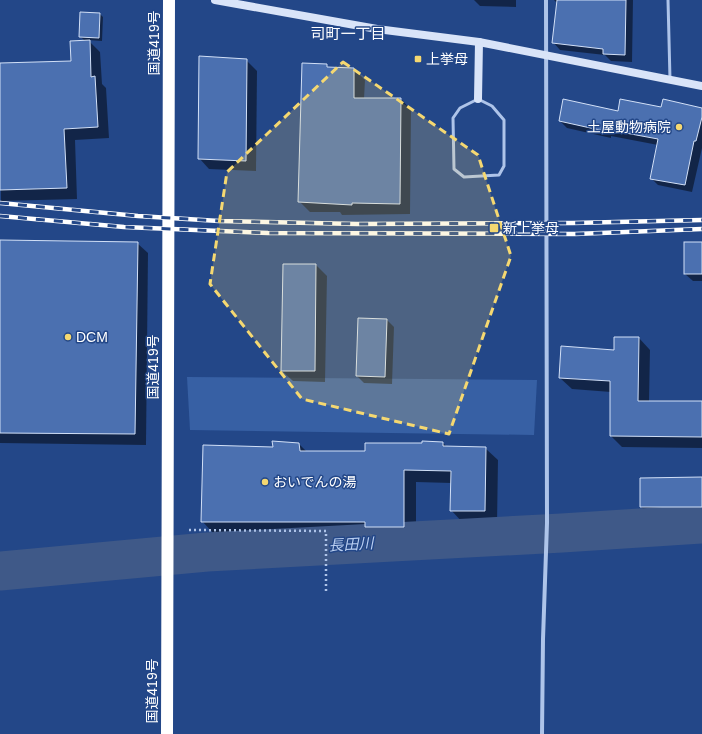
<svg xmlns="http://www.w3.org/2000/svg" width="702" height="734" font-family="Arial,'Noto Sans JP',sans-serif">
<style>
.green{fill:#3760a4}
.shadow{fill:#0007}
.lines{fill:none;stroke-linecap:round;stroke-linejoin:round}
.river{stroke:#3f5988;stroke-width:39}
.building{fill:#4b70b0;stroke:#d2e0f7}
.path{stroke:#aec4e9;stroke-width:2.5;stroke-dasharray:2 3;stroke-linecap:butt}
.lane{stroke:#aec4e9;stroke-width:3}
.street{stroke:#aec4e9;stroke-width:4}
.secondary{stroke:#d9e4f8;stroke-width:8}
.highway{stroke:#fff;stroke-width:12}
.rail-casing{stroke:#fff;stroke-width:4.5}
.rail{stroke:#234788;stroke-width:3;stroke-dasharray:9;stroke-linecap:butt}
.marked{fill:#f5d871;fill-opacity:0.2;stroke:#f5d871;stroke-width:3;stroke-dasharray:8 5;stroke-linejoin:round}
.poi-dot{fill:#f5d871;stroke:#234788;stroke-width:1.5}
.labels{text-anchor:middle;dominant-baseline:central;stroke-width:3;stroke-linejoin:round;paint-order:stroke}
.street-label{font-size:14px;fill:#fff;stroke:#234788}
.poi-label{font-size:14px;fill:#fff;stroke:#234788;text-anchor:start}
.neighbourhood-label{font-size:15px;fill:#fff;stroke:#234788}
.water-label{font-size:15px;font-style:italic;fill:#bacff1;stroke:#234788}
</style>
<rect width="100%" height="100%" fill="#234788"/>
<!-- green -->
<path class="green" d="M187 377 537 380 534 435 190 430Z"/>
<!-- shadow -->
<g class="shadow">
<path d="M474 0H516V7L480 6Z"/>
<path d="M554 0H633L632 62 611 61 605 55 560 50 553 42 557 3Z"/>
<path d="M100 14 103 17 102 41 88 40 100 52 102 84 106 88 109 138 75 140 77 199 1 201 0 64 72 62 85 41 80 36Z"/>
<path d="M246 60 257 71 256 171 209 169 199 158Z"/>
<path d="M326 65 329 68 354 69 365 80 364 99H401L411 110 410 214 342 215 340 212H310L299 201Z"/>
<path d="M662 108 702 109V148L692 192 658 185 651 178 658 145 611 136V138L567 128 560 121 618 112Z"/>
<path d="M0 241 137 243 148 253 146 445 0 443Z"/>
<path d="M702 242V281H693L685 274Z"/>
<path d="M316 265 327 276 325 382 293 381 282 371Z"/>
<path d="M359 319 387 320 394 327 392 384 364 383 357 376Z"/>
<path d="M639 338 650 350 649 402H702V448L622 447 611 436V392L572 389 560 378Z"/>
<path d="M443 443 447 447 485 448 498 460 497 524 463 523 451 510V483L416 482V539H378L374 534H214L202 521 274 448 299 444 307 452H366Z"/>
<path d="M702 478V518H653L641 507Z"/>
</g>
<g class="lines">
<!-- river -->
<path class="river" d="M0 571 207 552 562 533 702 524"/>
</g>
<!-- building -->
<g class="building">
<path d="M557 0H626L625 55 603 54V49L552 43Z"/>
<path d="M80 12 100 13 99 38 79 37Z"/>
<path d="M90 40 91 77 95 76 98 127 64 129 67 188 0 190V63L71 61 70 41Z"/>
<path d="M199 56 247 59 246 161 198 159Z"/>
<path d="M302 63 327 64V67L354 68V98H401L400 204 352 203V205L298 202Z"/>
<path d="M563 99 618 111 620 99 661 107 663 99 702 108V117L696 141H694L685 185 650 179 658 139 604 129V131L559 121Z"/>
<path d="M0 240 138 242 135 434 0 433Z"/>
<rect x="684" y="242" width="18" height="32"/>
<path d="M283 264H316L315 371H281Z"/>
<path d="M358 318 387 319 385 377 356 376Z"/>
<path d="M614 337H639L638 401H702V437L610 436V381L559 378 561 346 614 350Z"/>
<path d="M272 441 299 443 300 451H365V443H422V441L443 442V446L486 447 485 511H450L451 471 404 470V527H365V522H201L203 445 273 447Z"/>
<path d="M702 477V507H640V478Z"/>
</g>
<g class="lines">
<!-- path -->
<path class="path" d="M189 530 326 531V592"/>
<!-- lane -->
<g class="lane">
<path d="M668 0 670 79"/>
<path d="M478 99 492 106 504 120V166L499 175 464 177 454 169 453 118 460 108Z"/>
</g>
<!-- street -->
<path class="street" d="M542 734 543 639 547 523 546 0"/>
<!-- secondary -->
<g class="secondary">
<path d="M215 0 377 29 479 42 702 86"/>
<path d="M478 99 479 42"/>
</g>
<!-- highway -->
<path class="highway" d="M167 734 169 0"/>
<!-- rail casing -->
<g class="rail-casing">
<g id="rail">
<path d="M0 203 138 216 219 221 357 224 573 223 702 220"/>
<path d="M0 216 124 227 268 233 575 234 702 229"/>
</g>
</g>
<!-- rail -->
<use href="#rail" class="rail"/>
</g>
<!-- marked area -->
<path class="marked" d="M343 62 478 155 511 256 449 434 302 399 210 284 227 172Z"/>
<!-- markers -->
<g class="poi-dot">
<rect x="414" y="55" width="8" height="8" rx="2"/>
<circle cx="679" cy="127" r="4"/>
<rect x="489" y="223" width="10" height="10" rx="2"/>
<circle cx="68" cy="337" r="4"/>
<circle cx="265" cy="482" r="4"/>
</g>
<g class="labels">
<!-- street labels -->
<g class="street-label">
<text transform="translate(154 43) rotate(-90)">国道419号</text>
<text transform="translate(153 367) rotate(-90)">国道419号</text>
<text transform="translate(152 691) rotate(-90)">国道419号</text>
</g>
<!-- poi labels -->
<g class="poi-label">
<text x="426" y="59">上挙母</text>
<text x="671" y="127" text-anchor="end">土屋動物病院</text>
<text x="503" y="228">新上挙母</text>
<text x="76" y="337">DCM</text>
<text x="273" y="482">おいでんの湯</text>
</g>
<!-- neighbourhood labels -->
<g class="neighbourhood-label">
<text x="348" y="33">司町一丁目</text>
</g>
<!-- water labels -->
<g class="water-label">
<text transform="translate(351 544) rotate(-3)">長田川</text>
</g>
</g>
</svg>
